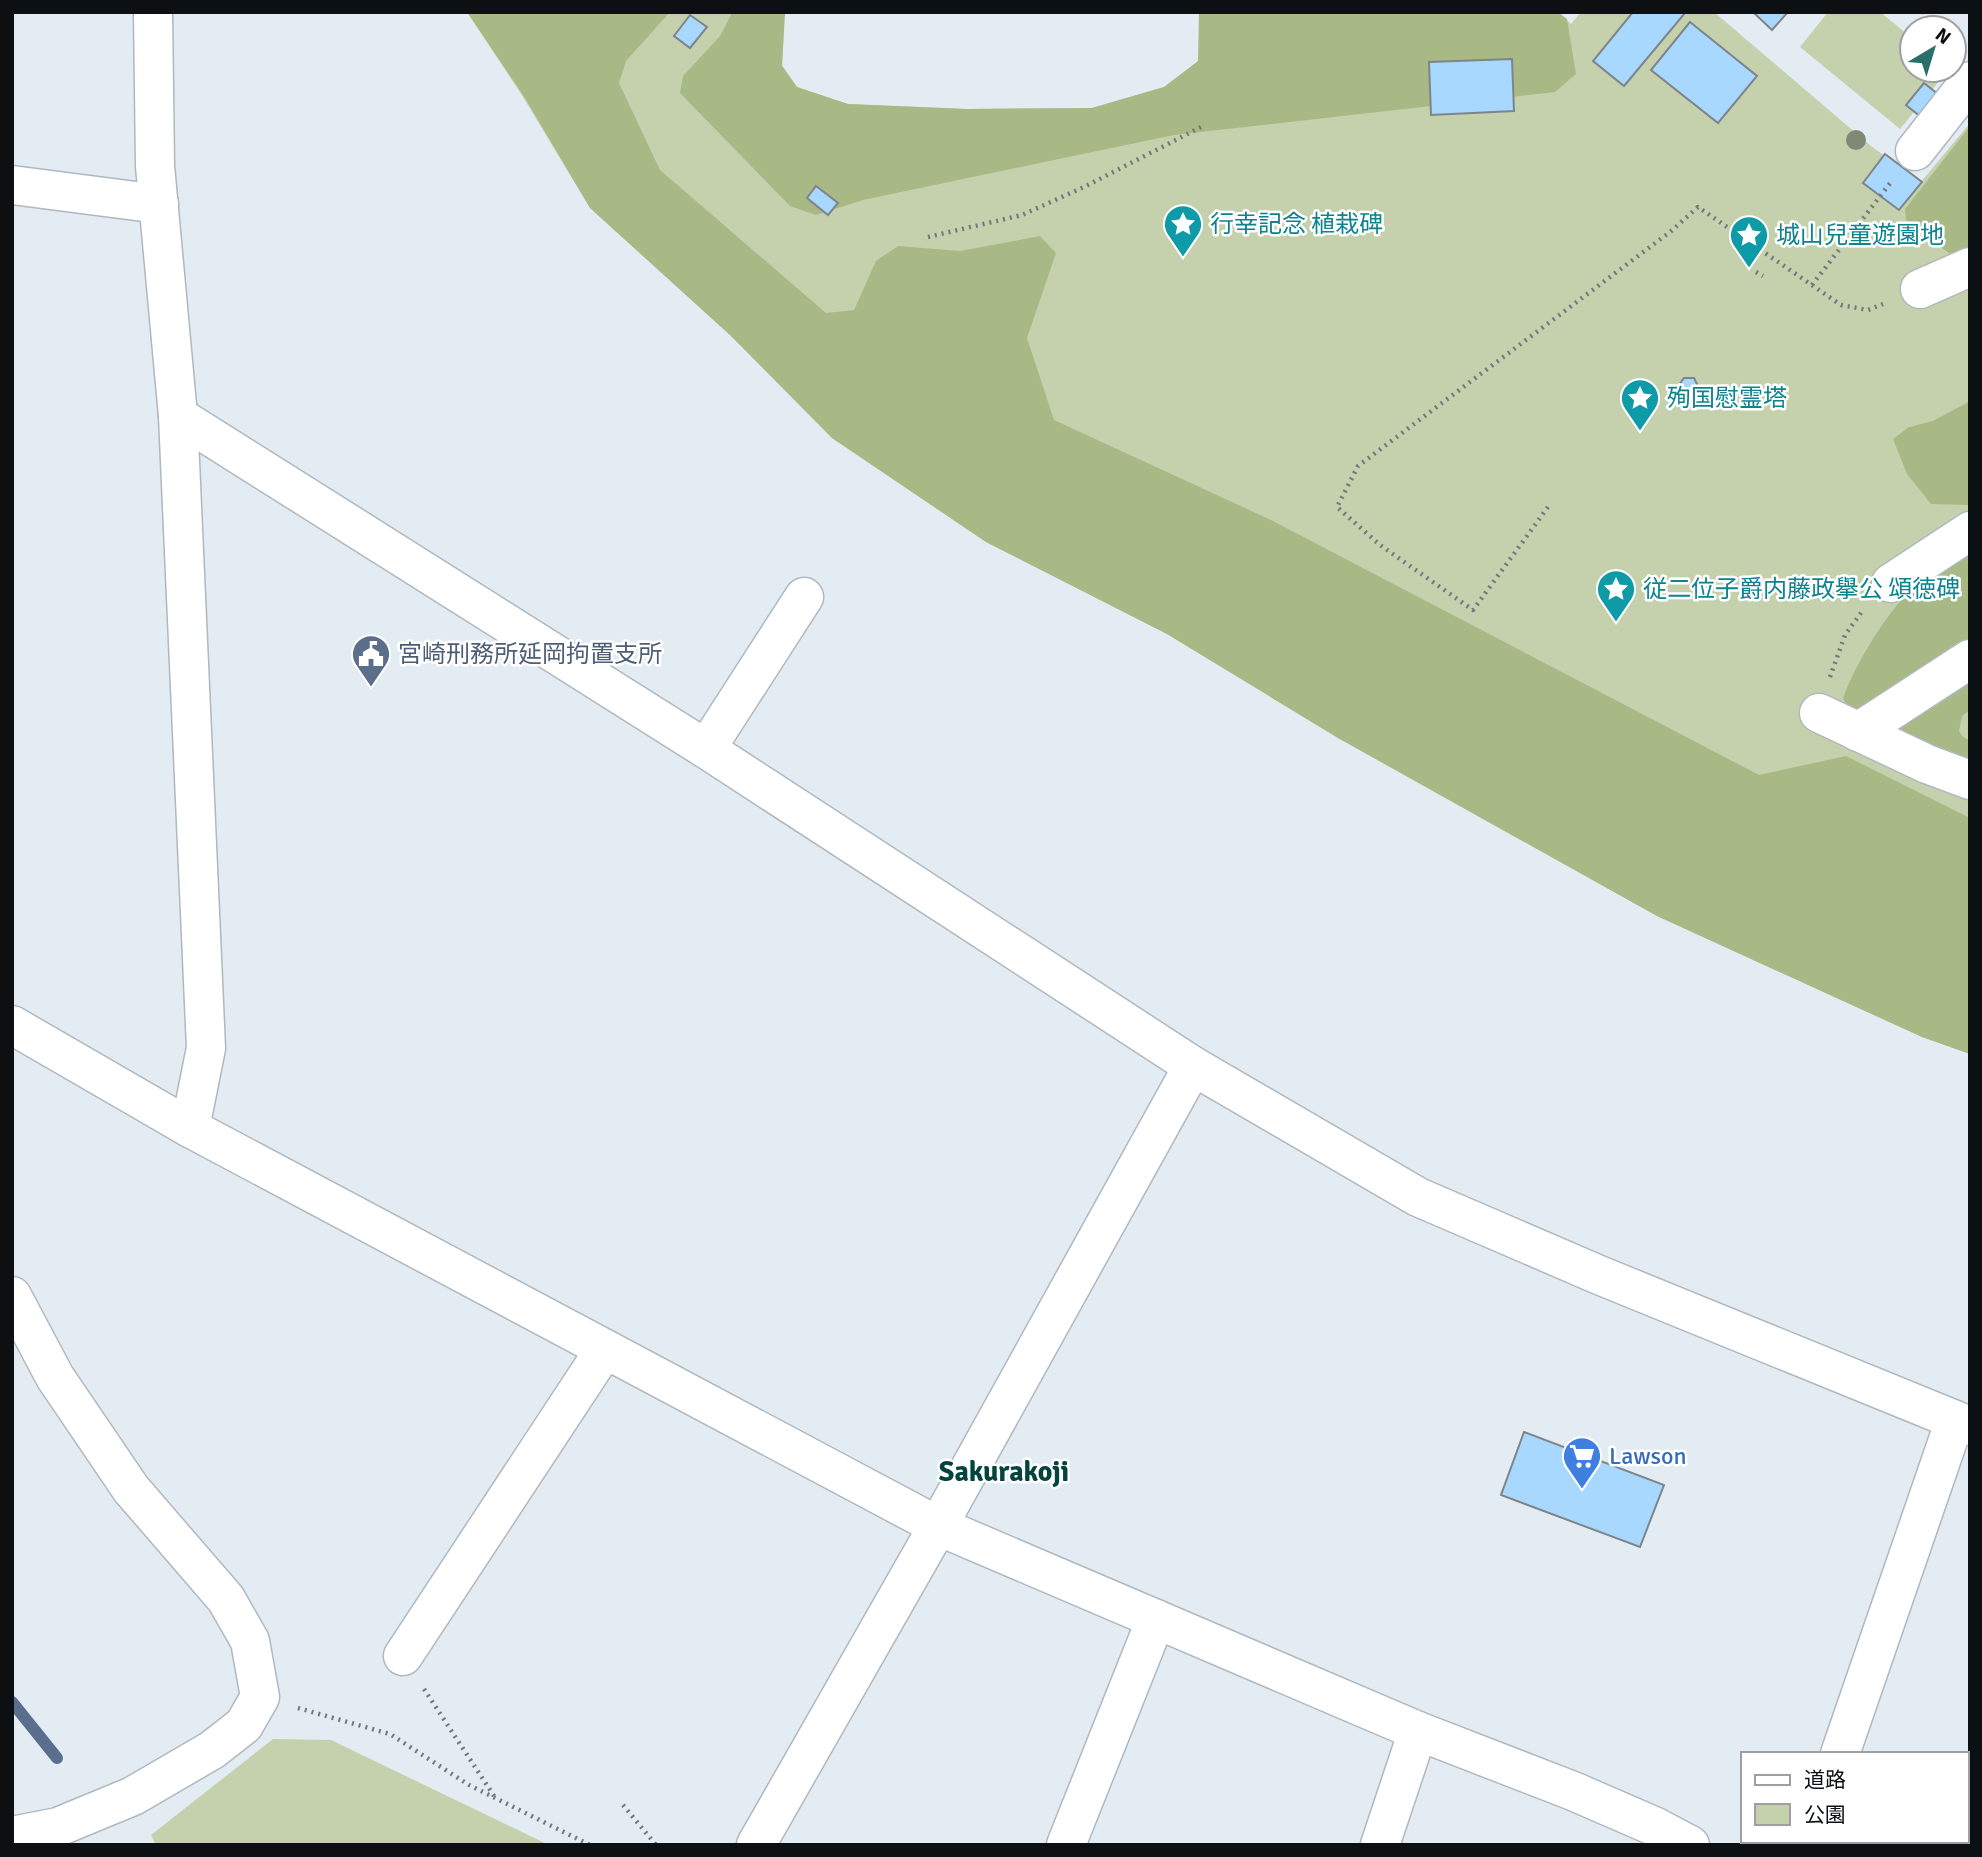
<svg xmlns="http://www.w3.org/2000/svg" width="1982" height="1857" font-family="Signika,'Noto Sans JP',sans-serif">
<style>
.green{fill:#c5d1ac}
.forest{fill:#a9b985}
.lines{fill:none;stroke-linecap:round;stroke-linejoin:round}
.stream{stroke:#5a6e8e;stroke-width:12}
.building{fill:#a9d8ff;stroke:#7d858c;stroke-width:2}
.minor-casing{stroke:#b0b8bf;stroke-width:41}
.tertiary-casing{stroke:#b0b8bf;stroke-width:41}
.path{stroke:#72787d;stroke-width:4.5;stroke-dasharray:2 5;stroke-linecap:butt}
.minor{stroke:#fff;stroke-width:38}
.tertiary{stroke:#fff;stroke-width:38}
.tree{fill:#7f8976}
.labels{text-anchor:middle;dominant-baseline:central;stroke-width:5;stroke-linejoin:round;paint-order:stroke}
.culture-label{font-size:24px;fill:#0d838f;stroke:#fff;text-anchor:start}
.service-label{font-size:24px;fill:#4e5e75;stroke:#fff;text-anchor:start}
.shop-label{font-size:24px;fill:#366cbe;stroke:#fff;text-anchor:start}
.quarter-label{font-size:28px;font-weight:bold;fill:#03443e;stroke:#fff}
</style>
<rect width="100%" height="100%" fill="#e3ecf3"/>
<!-- green -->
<g class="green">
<path d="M467 12H785L782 65 797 87 848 104 967 109 1092 108 1164 87 1199 61V12H1557L1571 24 1581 12H1714L1871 146 1921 182 1970 123V1054L1922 1037 1657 916 1338 738 1167 634 986 542 832 438 730 335 590 208 523 97Z"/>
<path d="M1828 12H1880L1912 38V70H1948L1900 129 1800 47Z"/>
<path d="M273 1739 331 1740 549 1845H156L151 1835Z"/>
</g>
<!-- forest -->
<g class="forest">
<path d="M467 12H670L626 61 619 83 660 170 826 313 854 310 876 261 898 246 960 251 1040 236 1056 253 1027 338 1054 420 1271 520 1759 775 1846 756 1970 818V1054L1922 1037 1657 916 1338 738 1167 634 986 542 832 438 730 335 590 208 525 98Z"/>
<path d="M729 12H785L782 66 797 87 848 104 967 109 1092 108 1164 87 1198 61 1199 12H1558L1567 19 1576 74 1555 92 1174 135 863 200 816 215 790 206 680 93 683 76 720 36 731 15Z"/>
<path d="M1970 126V249L1956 256 1950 254 1906 220 1905 209Z"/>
<path d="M1970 401V505L1931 504 1907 474 1893 439 1909 427 1933 421Z"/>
<path d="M1970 550V647L1880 717 1849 711 1843 698C1857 660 1889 609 1919 581 1933 569 1954 560 1970 550Z"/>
<path d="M1970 672V710L1962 716 1959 731 1962 736 1970 741V770L1944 762 1889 723Z"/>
</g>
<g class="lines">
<!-- stream -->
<path class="stream" d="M12 1702 57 1758"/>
</g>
<!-- building -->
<g class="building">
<path d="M1633 12 1685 13 1624 86 1593 61Z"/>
<path d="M1753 12H1788L1772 30Z"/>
<path d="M690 15 707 27 690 48 674 36Z"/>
<path d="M1690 22 1757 76 1718 123 1651 70Z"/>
<path d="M1512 59 1514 111 1431 115 1429 62Z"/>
<path d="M1924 83 1939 95 1921 117 1906 105Z"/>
<path d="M1885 154 1922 182 1899 210 1863 183Z"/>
<path d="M816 186 838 203 828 215 807 198Z"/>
<path d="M1684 378H1694L1699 388 1693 396 1683 395 1679 385Z"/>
<path d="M1524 1432 1664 1485 1640 1547 1501 1495Z"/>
</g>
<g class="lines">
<!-- minor casing -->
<g class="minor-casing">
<g id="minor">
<path d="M153 12 155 166 178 416 206 1048 190 1128"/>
<path d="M1915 151 1970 81"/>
<path d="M12 185 159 204"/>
<path d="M1920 289 1970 267"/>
<path d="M178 416 706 749 1193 1066 1418 1197 1599 1275 1970 1426"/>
<path d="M1891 583 1970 531"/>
<path d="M1819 713 1927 764 1970 780"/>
<path d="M1858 732 1970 659"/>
<path d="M706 749 804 597"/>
<path d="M12 1296 55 1377 131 1489 226 1599 250 1641 260 1697 244 1725 212 1750 133 1796 58 1827 12 1836"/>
<path d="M403 1656 605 1349"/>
<path d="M1840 1754 1955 1420"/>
<path d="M756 1845 938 1526 1193 1066"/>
<path d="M1066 1845 1156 1619"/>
<path d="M1380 1845 1418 1731"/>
<path d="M1808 1845 1810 1841"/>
</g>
</g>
<!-- tertiary casing -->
<g class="tertiary-casing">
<path id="tertiary" d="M12 1025 190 1128 938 1526 1418 1731 1573 1791 1656 1827 1690 1845"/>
</g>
<!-- path -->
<g class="path">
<path d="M928 237 1022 215 1084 187 1205 125"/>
<path d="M1756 272 1763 276"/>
<path d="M1812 285 1891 182"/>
<path d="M1548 507 1473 610 1380 545 1337 507 1358 466 1670 232 1698 207 1841 305 1868 310 1883 304"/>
<path d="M1830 677 1845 635 1863 610"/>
<path d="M424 1689 494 1796"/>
<path d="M298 1708 390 1734 469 1785 590 1845"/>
<path d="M623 1805 656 1845"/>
</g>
<!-- minor -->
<use href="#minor" class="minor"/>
<!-- tertiary -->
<use href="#tertiary" class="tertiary"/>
</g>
<!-- trees -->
<circle class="tree" cx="1856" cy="140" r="10"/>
<!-- icons -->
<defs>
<g id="sight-pin" transform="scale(2.0125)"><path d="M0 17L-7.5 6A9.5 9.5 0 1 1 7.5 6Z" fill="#0f9aa8" stroke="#fff"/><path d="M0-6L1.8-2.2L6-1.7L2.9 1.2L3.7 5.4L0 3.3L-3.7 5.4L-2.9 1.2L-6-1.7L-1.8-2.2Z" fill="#fff"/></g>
<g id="civic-pin" transform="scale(2.0125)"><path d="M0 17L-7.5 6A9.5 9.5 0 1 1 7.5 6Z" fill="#5c6f8a" stroke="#fff"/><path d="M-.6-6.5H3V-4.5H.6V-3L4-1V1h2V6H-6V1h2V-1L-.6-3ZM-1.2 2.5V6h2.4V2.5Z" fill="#fff"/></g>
<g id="supermarket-pin" transform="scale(2.0125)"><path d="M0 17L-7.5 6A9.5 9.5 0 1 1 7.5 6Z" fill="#3f7fe0" stroke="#fff"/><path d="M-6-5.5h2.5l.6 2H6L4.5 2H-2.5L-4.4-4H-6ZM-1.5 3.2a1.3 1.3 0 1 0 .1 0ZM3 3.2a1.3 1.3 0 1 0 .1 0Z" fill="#fff"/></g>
</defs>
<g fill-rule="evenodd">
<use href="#sight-pin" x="1183" y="224"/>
<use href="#sight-pin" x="1749" y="235"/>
<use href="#sight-pin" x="1640" y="398"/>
<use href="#sight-pin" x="1616" y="589"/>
<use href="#civic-pin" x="371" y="654"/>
<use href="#supermarket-pin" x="1582" y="1456"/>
</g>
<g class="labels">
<!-- culture labels -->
<g class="culture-label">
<text x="1210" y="224">行幸記念 植栽碑</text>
<text x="1776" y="235">城山兒童遊園地</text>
<text x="1667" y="398">殉国慰霊塔</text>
<text x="1643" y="589">従二位子爵内藤政擧公 頌徳碑</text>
</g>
<!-- service labels -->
<g class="service-label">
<text x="398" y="654">宮崎刑務所延岡拘置支所</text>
</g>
<!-- shop labels -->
<g class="shop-label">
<text x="1609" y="1456">Lawson</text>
</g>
<!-- quarter labels -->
<g class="quarter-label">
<text x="1004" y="1472">Sakurakoji</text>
</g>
</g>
<!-- border -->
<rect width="1982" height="1857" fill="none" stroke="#0d1012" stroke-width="28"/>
<!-- legend -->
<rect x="1741" y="1752" width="228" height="91" fill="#ffffff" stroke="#9e9fa0" stroke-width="2"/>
<rect x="1755" y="1775" width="35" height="10" fill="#ffffff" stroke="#9e9fa0" stroke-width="2"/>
<text x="1804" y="1787" font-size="21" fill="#0d1012">道路</text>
<rect x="1755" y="1804" width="35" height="21" fill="#c5d1ac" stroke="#9e9fa0" stroke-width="2"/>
<text x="1804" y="1822" font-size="21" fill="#0d1012">公園</text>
<!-- north arrow -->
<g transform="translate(1933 49) rotate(38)"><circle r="33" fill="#ffffff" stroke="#9e9fa0" stroke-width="2"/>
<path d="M0-5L12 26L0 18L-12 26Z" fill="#287068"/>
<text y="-10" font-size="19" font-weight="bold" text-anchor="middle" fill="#0d1012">N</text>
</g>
</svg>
